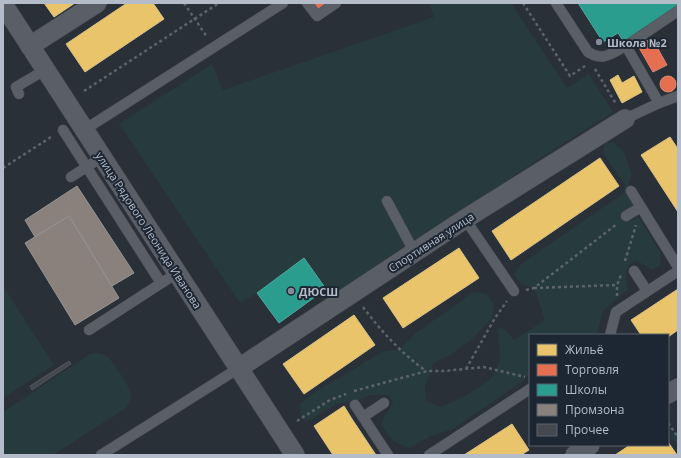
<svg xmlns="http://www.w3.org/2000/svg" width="681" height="458" font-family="'Open Sans',sans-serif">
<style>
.green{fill:#273a3e}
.homes{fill:#e9c46a;stroke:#d9c286}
.shops{fill:#e76f51;stroke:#d88675}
.schools{fill:#2a9d8f;stroke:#53a6a0}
.industry{fill:#8a817c;stroke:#979393}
.building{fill:#444950;stroke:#52575f}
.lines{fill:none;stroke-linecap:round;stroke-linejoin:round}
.service-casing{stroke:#484c53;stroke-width:11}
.minor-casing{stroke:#484c53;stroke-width:20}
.path{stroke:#5d636a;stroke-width:2.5;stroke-dasharray:3 3;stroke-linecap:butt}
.service{stroke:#5a5e66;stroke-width:10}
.minor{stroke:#5a5e66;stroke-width:19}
.poi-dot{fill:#848b96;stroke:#1d2633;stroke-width:1.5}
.labels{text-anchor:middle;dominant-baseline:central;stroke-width:4;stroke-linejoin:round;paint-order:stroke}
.poi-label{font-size:11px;font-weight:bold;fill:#b4bcc9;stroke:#1d2633;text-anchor:start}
.street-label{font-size:11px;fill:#b4bcc9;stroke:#1d2633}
</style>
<rect width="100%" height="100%" fill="#2a3038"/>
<!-- green -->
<g class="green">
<path d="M429 3H511L567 88 589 74 613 112 550 152 329 297 326 289 304 258 257 293 240 303 119 124 212 64 223 90 434 17Z"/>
<path d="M613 142 624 152 632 175C626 186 628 194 633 205L623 213V218L631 221 638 216 661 254 660 265 653 270 635 260C624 267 626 278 628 289L603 311 597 332 589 335H530V373L523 381 453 429 431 436 409 448 394 442 382 426 384 417 393 403 389 395H371L359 400 337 404 308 421 301 419 300 404 312 394 382 352 400 349 416 333 474 292 487 294 494 304 492 318 472 339 450 355 433 363 430 375 425 385 426 401 441 407 465 396 491 379 500 361 498 328 505 329 514 340 545 320 534 288 521 284 514 275 521 264 624 193 625 185 603 153 605 143Z"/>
<path d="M3 286 54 365 3 398Z"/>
<path d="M96 353C100 354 104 354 108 357 112 361 131 388 131 394 132 399 129 404 126 408L53 455H3V412L90 354Z"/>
<path d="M674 431 678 433V447L671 436Z"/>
</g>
<!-- homes -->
<g class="homes">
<path d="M44 3H75L54 17Z"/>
<path d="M127 3H153L164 19 85 72 66 44Z"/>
<path d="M618 75 622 83 634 76 642 92 622 103 610 80Z"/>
<path d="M670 137 678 149V212L641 155Z"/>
<path d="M600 158 619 186 511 260 492 231Z"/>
<path d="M459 248 479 278 403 328 383 298Z"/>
<path d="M678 289V330L668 337V335H641L631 320Z"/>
<path d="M354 315 375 345 304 394 283 364Z"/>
<path d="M344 406 352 419 376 455H333L314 426Z"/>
<path d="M512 424 529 450 521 455H464Z"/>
<path d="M668 442 677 455H615L630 445H668Z"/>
</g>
<!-- shops -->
<g class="shops">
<path d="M313 3H329L318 10Z"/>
<path d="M652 38 667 65 653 72 638 46Z"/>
<circle cx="668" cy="84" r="8"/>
</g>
<!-- schools -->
<g class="schools">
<path d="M578 3H678V7L624 42 618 33 603 42Z"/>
<path d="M304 258 326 289 279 323 257 293Z"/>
</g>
<!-- industry -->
<g class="industry">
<path d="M77 186 134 273 112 286 69 216 35 237 25 220Z"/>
<path d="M69 216 119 298 75 325 25 243Z"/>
</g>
<!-- building -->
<path class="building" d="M69 361 71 364 32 390 30 386Z"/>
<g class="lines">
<!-- service casing -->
<g class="service-casing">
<g id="service">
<path d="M307 3 317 16 336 3"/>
<path d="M556 3 588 52C604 62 611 53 626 46L659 103"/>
<path d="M626 46 678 11"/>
<path d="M19 94 16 87 45 70"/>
<path d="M625 119 659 103 678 96"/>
<path d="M63 130 161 283"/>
<path d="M84 130 283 3"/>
<path d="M71 177 102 157"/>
<path d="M631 191 678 267"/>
<path d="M387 201 410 244 416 252"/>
<path d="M626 216 641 207"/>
<path d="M465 219 514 291"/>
<path d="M634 271 647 291"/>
<path d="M89 330 177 273"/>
<path d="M610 335 616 312 678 271"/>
<path d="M355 405 388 455"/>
<path d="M363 417 384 403"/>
<path d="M101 455 239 368"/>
<path d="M429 455 530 389"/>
</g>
</g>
<!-- minor casing -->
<g class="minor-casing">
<g id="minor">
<path d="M3 4 295 455"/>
<path d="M30 46 97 3"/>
<path d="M239 368 465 219 625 119"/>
<path d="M668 394 678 388"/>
<path d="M575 455 590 445"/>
</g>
</g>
<!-- path -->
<g class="path">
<path d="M184 3 207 37"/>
<path d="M523 3 570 76 585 66"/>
<path d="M595 69 616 104"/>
<path d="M84 91 219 3"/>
<path d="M3 168 51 137"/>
<path d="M625 261 636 225"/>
<path d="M534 288 617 285"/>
<path d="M526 290 534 288 617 224"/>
<path d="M617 296V285L621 275"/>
<path d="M363 307C381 331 401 353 426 371"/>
<path d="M466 369 495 318 507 301"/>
<path d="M354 391 427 371H444L484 367 525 377"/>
<path d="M297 421 330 400 346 394"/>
<path d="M668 423 678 437"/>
</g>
<!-- service -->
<use href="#service" class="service"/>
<!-- minor -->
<use href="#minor" class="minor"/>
</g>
<!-- markers -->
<g class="poi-dot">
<circle cx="599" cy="42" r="4"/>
<circle cx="291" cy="291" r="4"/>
</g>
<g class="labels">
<!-- poi labels -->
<g class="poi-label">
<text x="607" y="42">Школа №2</text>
<text x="299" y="291">ДЮСШ</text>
</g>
<!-- street labels -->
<g class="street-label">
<text transform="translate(149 230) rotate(57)">улица Рядового Леонида Иванова</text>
<text transform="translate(431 242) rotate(-33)">Спортивная улица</text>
</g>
</g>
<!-- border -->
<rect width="681" height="458" fill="none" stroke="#b4bcc9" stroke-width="8"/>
<!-- legend -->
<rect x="529" y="334" width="140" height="112" fill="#1d2633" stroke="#59626f"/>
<rect x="537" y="344" width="20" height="12" fill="#e9c46a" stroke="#59626f"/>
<text x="565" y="354" font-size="12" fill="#b4bcc9">Жильё</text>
<rect x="537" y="364" width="20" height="12" fill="#e76f51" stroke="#59626f"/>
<text x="565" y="374" font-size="12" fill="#b4bcc9">Торговля</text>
<rect x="537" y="384" width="20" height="12" fill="#2a9d8f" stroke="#59626f"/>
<text x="565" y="394" font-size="12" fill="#b4bcc9">Школы</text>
<rect x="537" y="404" width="20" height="12" fill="#8a817c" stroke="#59626f"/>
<text x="565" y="414" font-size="12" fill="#b4bcc9">Промзона</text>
<rect x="537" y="424" width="20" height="12" fill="#444950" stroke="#59626f"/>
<text x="565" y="434" font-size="12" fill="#b4bcc9">Прочее</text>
</svg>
